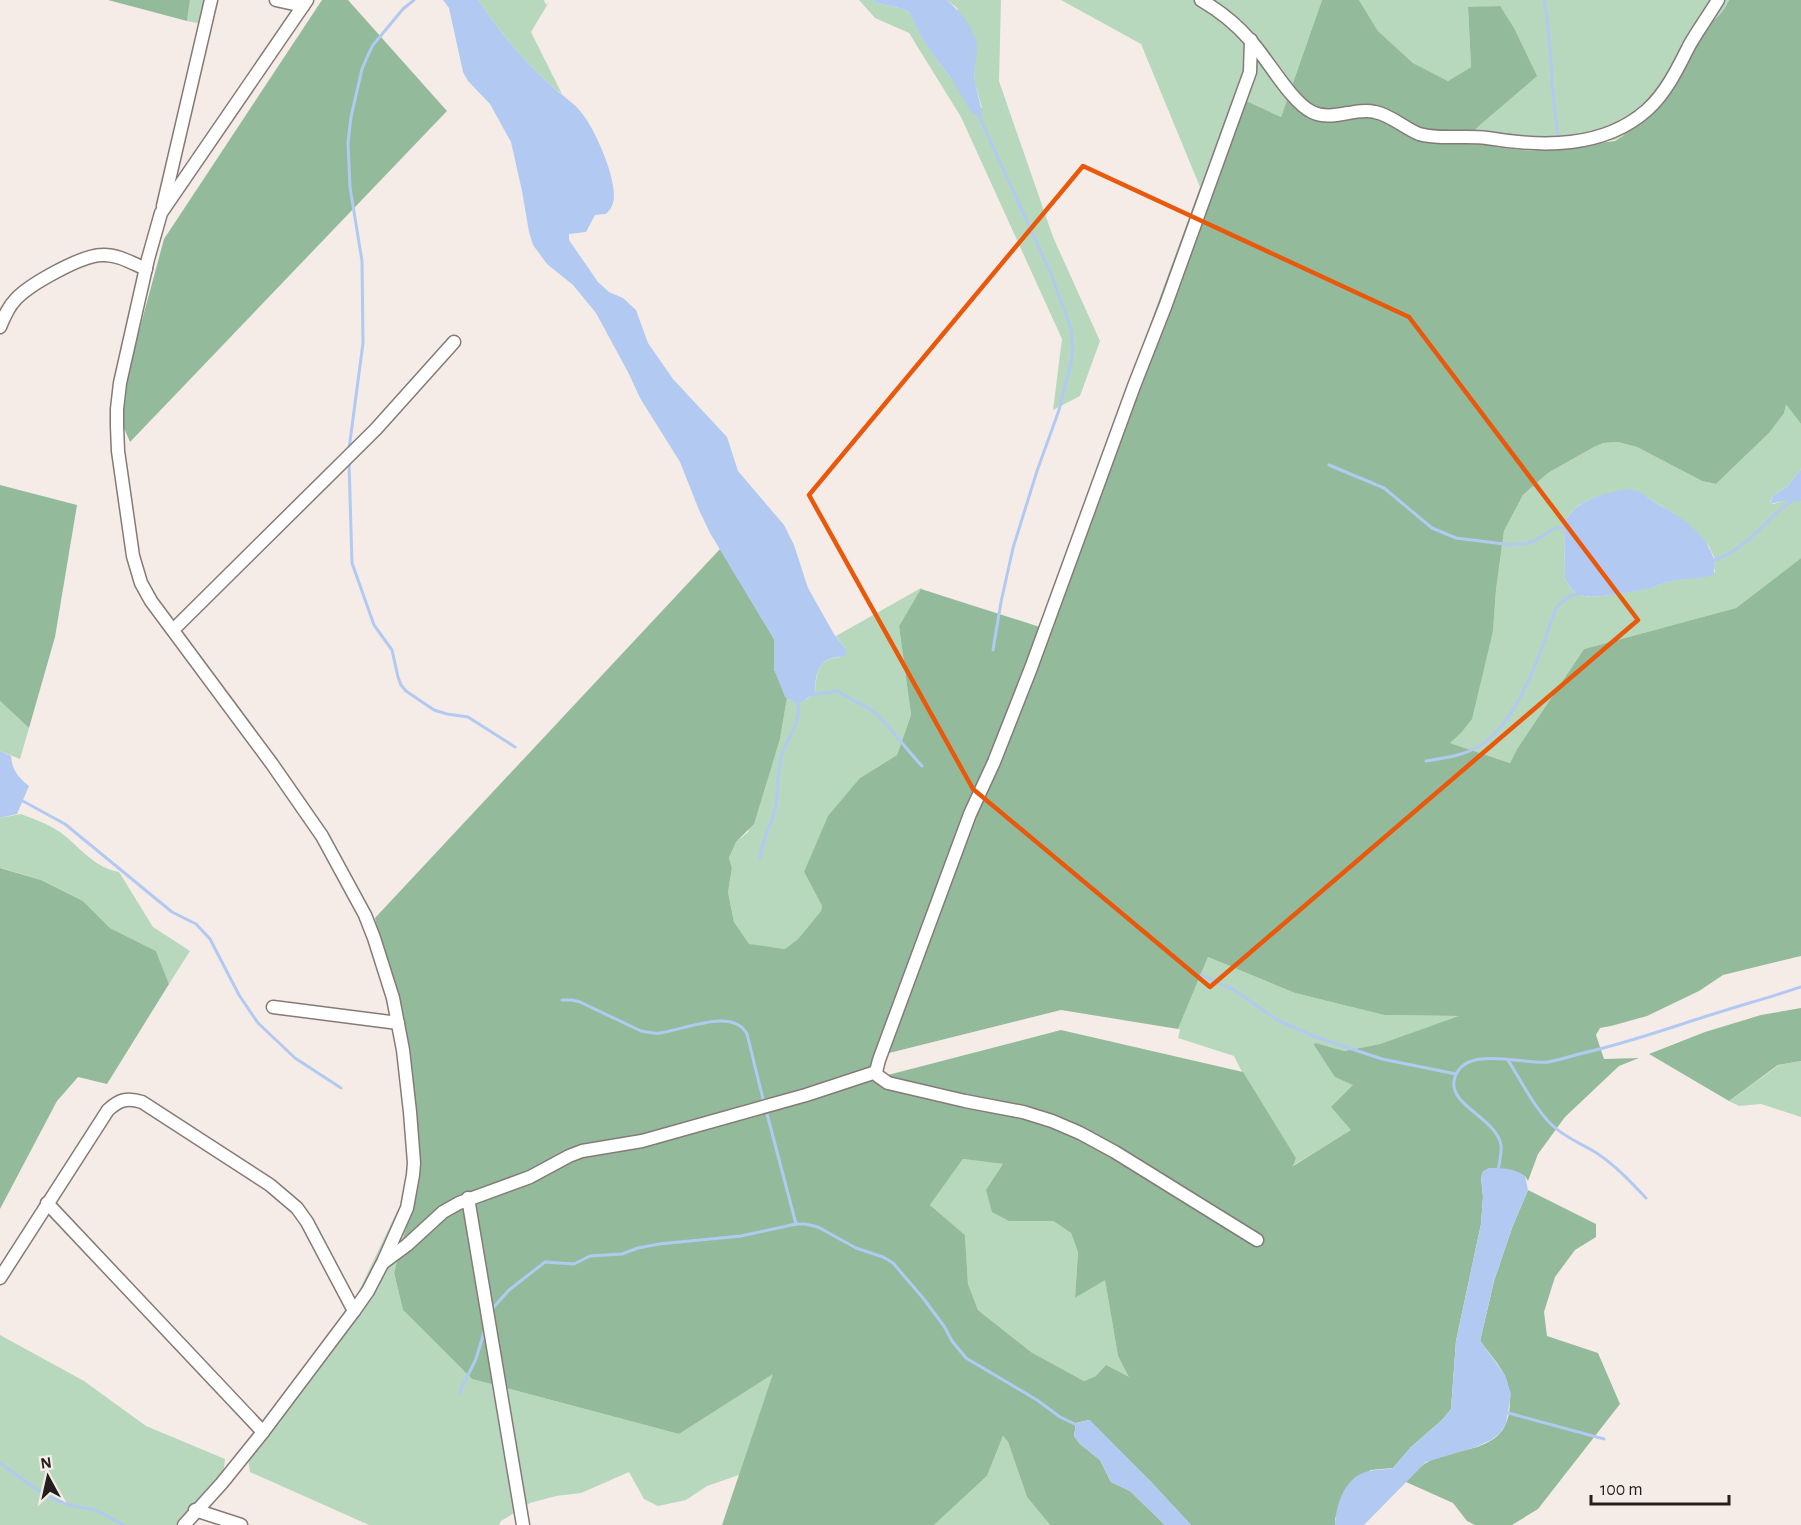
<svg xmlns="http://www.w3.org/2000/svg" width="1801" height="1525" font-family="'Alegreya Sans',sans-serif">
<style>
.green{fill:#b7d8bd;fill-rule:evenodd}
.forest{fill:#93bb9b;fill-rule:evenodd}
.water{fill:#b2caf2}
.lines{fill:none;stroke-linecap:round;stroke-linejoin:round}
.stream{stroke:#b2caf2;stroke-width:3}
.minor-casing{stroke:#847b77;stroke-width:15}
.minor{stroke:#fff;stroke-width:12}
.marked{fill:none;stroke:#e8590c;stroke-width:4.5;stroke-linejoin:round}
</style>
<rect width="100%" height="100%" fill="#f6ece7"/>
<!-- green -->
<g class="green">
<path d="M190 0H208L202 24 187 21Z"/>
<path d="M478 0H544L546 5 549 2 531 32 562 94C533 73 498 30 478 0Z"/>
<path d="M859 0H873L876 3 899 8 909 12 936 59 951 78 982 108 975 83 974 70 957 8 947 0H1001L999 81 1053 237 1100 341 1080 396 1053 410 1062 339 961 117 909 33 875 18Z"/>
<path d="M1061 0H1322L1281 117 1238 97 1230 105 1200 187 1141 44Z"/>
<path d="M1359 0H1729C1723 13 1716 20 1703 27L1654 112 1629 127 1623 136 1615 140 1530 151 1495 147 1469 138 1481 124 1500 6 1468 8 1471 67 1448 81 1413 63 1378 31Z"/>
<path d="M1786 403 1801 424V469L1788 486 1773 496 1770 503 1773 504 1783 501H1801V558L1736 608 1584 649 1517 749 1510 763 1450 743 1460 734 1493 631 1496 590 1504 531 1523 495 1548 473 1594 447 1603 443 1618 442 1637 447 1702 481 1716 484 1769 433ZM1635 490 1676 515 1709 546 1714 557 1715 572C1698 581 1687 577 1670 581 1664 582 1659 586 1653 587 1639 591 1597 599 1584 596 1575 595 1568 586 1565 578L1564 524C1574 497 1610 493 1635 490Z"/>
<path d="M921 588 922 589 899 626 911 715 897 755 860 778 804 872 822 906 821 911 798 939 785 949 752 945 748 944 734 922 728 892 732 868 729 858 736 842 748 832 759 805 780 739 787 698C799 705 805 701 815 693 817 672 816 660 840 657L845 648 836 636Z"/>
<path d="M0 701 29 728 20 759 0 751Z"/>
<path d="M21 814C34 819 48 824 60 832 79 846 94 868 119 872L153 927 190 951 169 984 156 951 110 928 83 901 41 880 1 868 0 869V818Z"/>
<path d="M1208 957 1295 993 1384 1015 1461 1016 1380 1044 1344 1051 1315 1044 1354 1085 1352 1130 1292 1166 1296 1158 1242 1072 1234 1056 1178 1038 1180 1030 1178 1029Z"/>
<path d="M1801 1061V1117L1761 1104 1739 1106 1729 1101 1779 1065Z"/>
<path d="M963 1159 1003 1164 1009 1221H1053L1071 1233 1078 1252 1075 1298 1105 1279 1118 1356 1130 1377 1096 1376 1084 1381 1031 1352 978 1310 968 1284 965 1235 930 1205Z"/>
<path d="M412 1180 413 1201 394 1273 403 1310 472 1379 679 1434 774 1373 739 1475 707 1486 686 1500 658 1506 644 1499 629 1472 581 1493 556 1496 530 1503 501 1521 499 1525H369L250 1472 248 1459 255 1441 357 1295Z"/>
<path d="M0 1335 84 1381 146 1426 225 1459 222 1485 189 1525H0Z"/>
<path d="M1003 1436 1008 1442 1027 1497 1050 1525H934L987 1476Z"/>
</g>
<!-- forest -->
<g class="forest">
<path d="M108 0H190L187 21Z"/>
<path d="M322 0H348L447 111 130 442 124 428V387L164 239Z"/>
<path d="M1322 0H1359L1378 31 1413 63 1448 81 1471 67 1468 7 1500 6 1514 28 1537 76 1481 124 1469 137 1495 147 1530 151 1615 141 1623 136 1629 127 1654 112 1703 27C1716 20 1723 13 1729 0H1801V424L1786 404 1784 413 1769 433 1716 484 1702 481 1637 447 1618 442 1603 443 1594 447 1548 473 1523 495 1504 531 1496 590 1493 631 1472 719 1460 734 1450 743 1510 763 1517 749 1584 649 1736 608 1801 558V956L1723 975 1699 991 1647 1016 1611 1026 1600 1028 1596 1035 1604 1059 1639 1058 1619 1066 1565 1117 1538 1154 1528 1181 1525 1176 1481 1177 1483 1197 1481 1224 1456 1341 1451 1409 1442 1420 1411 1447 1393 1468 1370 1470 1335 1518V1525H1191L1152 1483 1089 1420 1076 1423 1074 1436 1080 1444 1100 1460 1111 1482 1130 1491 1165 1525H1050L1027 1497 1008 1442 1003 1436 987 1476 934 1525H722L773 1374 679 1434 472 1379 403 1310 394 1273 413 1201 410 1083 375 918 720 549 774 639V669L787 698 780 739 754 824 736 842 729 858 732 868 728 892 734 922 749 944 785 949 798 939 821 911 822 906 804 872 828 816 860 778 897 755 911 715 899 626 921 589 1040 627 1230 105 1238 97 1281 117ZM1208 957 1295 993 1384 1015 1459 1016 1380 1044 1344 1051 1315 1043 1314 1045 1335 1077 1353 1085 1331 1107 1351 1130 1293 1166 1296 1158 1243 1072 1061 1030 880 1077 889 1053 1061 1010 1178 1029ZM963 1159 1003 1164 986 1190 992 1212 1009 1221H1053L1071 1233 1078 1252 1075 1298 1105 1280 1118 1356 1129 1377 1106 1365 1096 1376 1084 1381 1031 1352 978 1310 968 1284 965 1235 930 1205Z"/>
<path d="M0 485 77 505 55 637 29 728 0 701Z"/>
<path d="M0 868 41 880 83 901 110 928 156 951 169 984 107 1084 78 1077 57 1101 0 1209Z"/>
<path d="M1801 1008V1061L1778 1065 1729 1101 1649 1054 1705 1032 1761 1015Z"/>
<path d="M1528 1190 1596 1224V1237L1575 1250 1555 1277 1544 1312 1547 1336 1598 1353 1620 1404 1538 1509 1512 1525H1475L1467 1521 1453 1503 1406 1482C1411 1475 1418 1467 1426 1463 1454 1446 1502 1455 1509 1413 1511 1399 1510 1389 1505 1376 1499 1364 1489 1353 1481 1342V1337L1494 1281 1512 1228Z"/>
</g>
<!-- water -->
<g class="water">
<path d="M443 0H478C499 31 525 63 554 88 564 97 576 104 584 116 596 132 619 183 613 203 612 207 609 211 606 214L595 215 586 232 569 234V240L598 282 609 292 623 298 636 310 648 343 673 379 727 437 738 471 784 525 794 545 808 588 834 634 845 648 846 653 844 656C839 657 835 657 830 659 815 665 816 679 815 693L802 702 796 703 785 697 774 669V639L710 533 699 510 680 462 640 398 629 374 596 313 573 285 547 264 533 245 529 232 522 191 511 142 490 104 468 81 463 72 449 8Z"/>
<path d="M873 0H947C960 12 976 29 977 48 977 59 973 70 975 81 977 95 982 105 982 119L971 112 951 78 936 59 921 36 909 12 899 8 876 3Z"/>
<path d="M1801 469V501H1783L1770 504 1773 496 1788 486Z"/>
<path d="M1625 489 1635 490 1642 493C1652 502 1664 507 1675 514 1693 525 1722 552 1713 575 1699 580 1686 578 1671 581 1665 582 1660 585 1654 587 1641 591 1596 599 1584 596 1575 595 1568 586 1565 578L1564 524C1572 501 1603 494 1625 489Z"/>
<path d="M0 751 11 756C12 770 18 777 29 786L17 814 0 818Z"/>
<path d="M1489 1168C1502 1168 1514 1168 1525 1176L1528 1190 1512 1228 1494 1281 1481 1337V1342L1505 1375 1511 1394 1506 1424 1499 1434 1491 1440 1476 1447 1426 1462 1364 1525H1335C1336 1504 1345 1476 1369 1471 1376 1469 1385 1470 1393 1468L1411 1447 1442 1420 1451 1409 1456 1341 1481 1224 1483 1197 1481 1176 1483 1171Z"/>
<path d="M1090 1420 1152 1483 1191 1525H1165L1130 1491 1111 1482 1100 1460 1080 1444 1074 1436 1076 1423Z"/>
</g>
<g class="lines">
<!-- stream -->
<g class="stream">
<path d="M1544 0C1553 46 1550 94 1559 140"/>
<path d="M979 116 1051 274 1071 329 1073 345 1072 359 1059 410 1037 471 1013 548 1001 602 993 650"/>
<path d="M349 449 363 343 362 261 350 187 348 143 351 117 362 69 368 55 373 45 403 9 414 0"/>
<path d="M349 462 352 563 374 625 392 650 398 677 401 685 406 691 434 710 447 714 468 717 515 747"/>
<path d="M1329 465 1384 488 1432 528 1456 538 1512 545 1529 543 1536 540 1555 528H1565"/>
<path d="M1711 561C1740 553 1760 528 1781 509 1787 504 1794 500 1801 495"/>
<path d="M810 695 838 691C849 700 864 703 875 713 892 729 906 749 922 766"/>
<path d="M1426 761C1443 758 1461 756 1476 748 1509 730 1529 682 1542 648 1547 634 1551 618 1558 605L1570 596 1580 594"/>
<path d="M21 800 65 824 172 912 196 924 210 939 239 995 258 1023 295 1058 341 1088"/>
<path d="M760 858C762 840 771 826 775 809 780 791 776 772 782 754 788 737 803 720 797 701"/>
<path d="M1201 975 1234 990 1279 1021 1316 1037 1382 1059 1456 1074"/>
<path d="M562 1000H572L580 1002 641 1031C647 1032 653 1034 660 1033 684 1030 733 1007 747 1034L764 1103"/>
<path d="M1508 1060C1520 1079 1535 1109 1552 1125 1564 1137 1580 1143 1595 1152 1614 1164 1630 1181 1646 1198"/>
<path d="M766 1110 796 1224"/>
<path d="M1498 1172C1499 1163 1502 1153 1501 1145 1496 1118 1450 1106 1454 1081 1461 1043 1523 1065 1548 1062 1558 1060 1569 1057 1579 1054 1621 1045 1660 1031 1701 1018 1734 1007 1768 998 1801 987"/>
<path d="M492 1309 509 1290 545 1262 574 1264 590 1256 622 1254 638 1248 659 1244 741 1236 796 1224H805L818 1227 856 1248 883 1257 893 1263 923 1298 944 1326 952 1341 966 1358 1037 1400 1060 1417 1079 1426"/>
<path d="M459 1393 476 1359 485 1329"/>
<path d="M1505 1412 1604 1439"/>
<path d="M0 1463 36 1489 56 1500 73 1506 96 1510 124 1525"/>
</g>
<!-- minor casing -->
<g class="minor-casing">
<g id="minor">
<path d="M276 0 303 6"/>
<path d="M1201 0C1220 11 1236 24 1250 40 1267 58 1291 102 1312 112 1332 122 1354 107 1375 112 1391 115 1404 128 1419 134 1439 140 1465 135 1487 138 1541 147 1603 149 1647 110 1666 93 1678 68 1689 46 1698 30 1709 15 1718 0"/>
<path d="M1251 40 1250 72 1165 307 1134 386 1031 668 994 762 970 814 879 1060 876 1072 878 1076 888 1083 965 1101 1023 1112 1052 1121 1080 1133 1115 1152 1257 1240"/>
<path d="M163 206 211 0"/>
<path d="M0 327C4 317 8 307 16 299 30 284 82 255 102 255 117 254 132 263 146 269"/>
<path d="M173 630 376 429 454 342"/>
<path d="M273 1007 398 1023"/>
<path d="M468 1198 523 1525"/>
<path d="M47 1203 263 1432"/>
<path d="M384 1262 407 1245 443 1212 459 1203 530 1177 569 1156 582 1151 642 1141 806 1095 876 1072"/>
<path d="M0 1278 108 1110C119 1100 127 1097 142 1102L270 1185 297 1208 307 1222 354 1311"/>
<path d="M195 1510 241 1525"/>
<path d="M184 1525 222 1483 263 1432 354 1311 368 1291 383 1262 407 1208 413 1175 414 1163 410 1112 403 1050 393 998 374 938 365 915 322 836 272 764 151 601 141 583 133 556 118 451 117 426V409L120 383 148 259 161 213 307 0"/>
</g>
</g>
<!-- minor -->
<use href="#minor" class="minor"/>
</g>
<!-- marked area -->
<path class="marked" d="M1083 166 1409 317 1638 620 1210 987 973 789 809 495Z"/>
<!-- north arrow -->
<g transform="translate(48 1477) rotate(352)" stroke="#f6ece7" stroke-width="4.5" paint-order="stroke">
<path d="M0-4.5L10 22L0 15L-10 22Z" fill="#231f1e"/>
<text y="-9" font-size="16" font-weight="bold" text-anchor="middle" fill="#231f1e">N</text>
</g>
<!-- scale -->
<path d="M1591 1495v9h138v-9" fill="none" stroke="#231f1e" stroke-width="3"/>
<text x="1600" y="1495" font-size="18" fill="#231f1e" stroke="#f6ece7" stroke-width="4.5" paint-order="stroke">100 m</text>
</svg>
